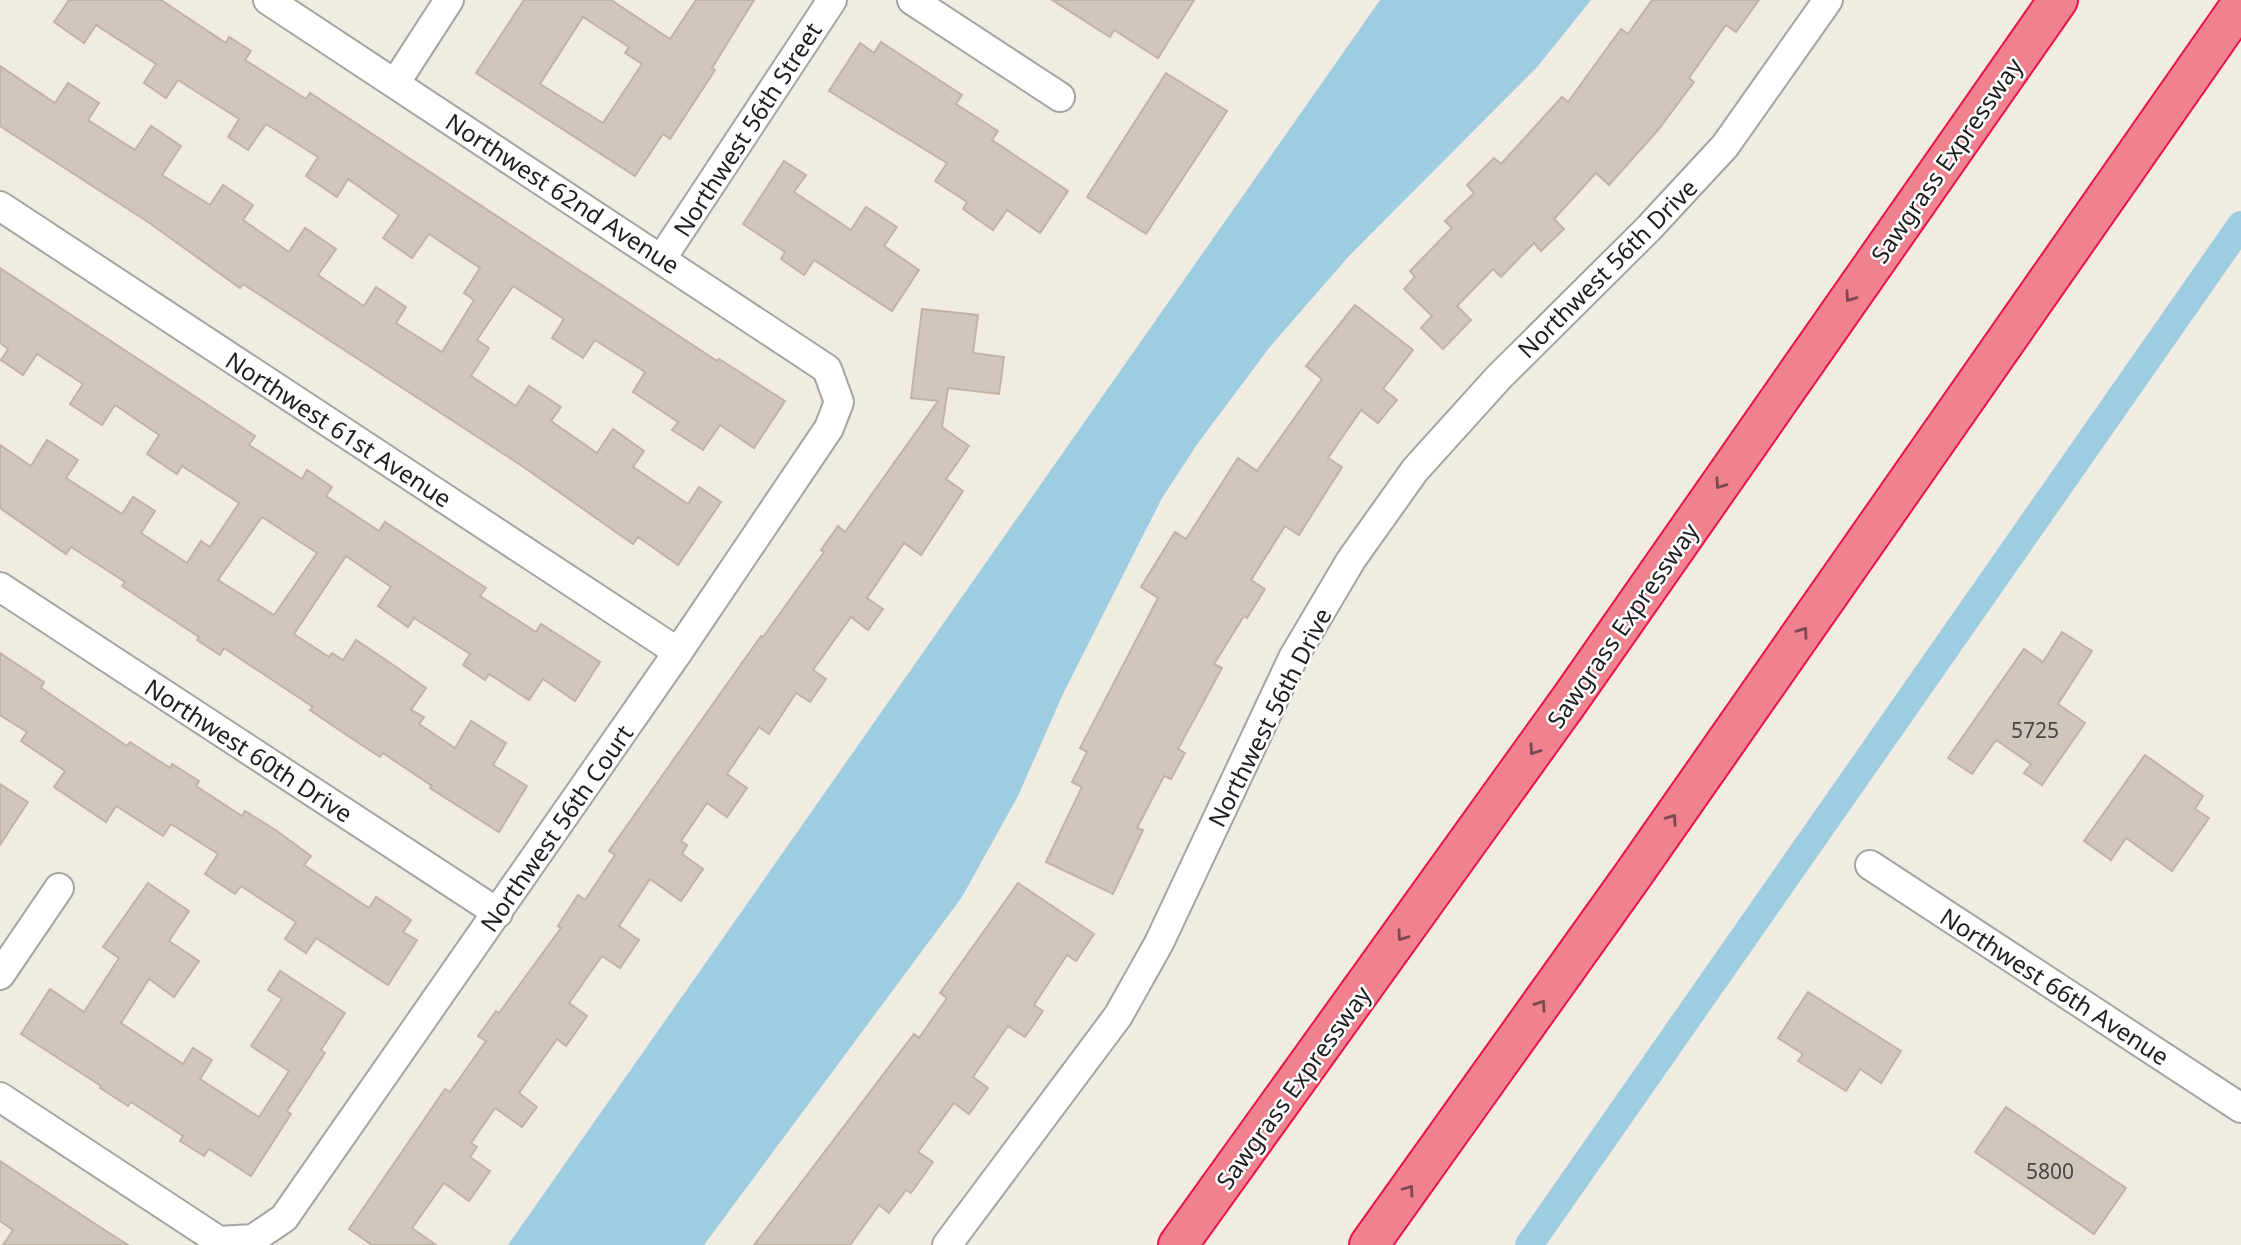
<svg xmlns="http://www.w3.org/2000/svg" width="2241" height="1245" font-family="'Noto Sans',sans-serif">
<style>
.water{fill:#9ecde2}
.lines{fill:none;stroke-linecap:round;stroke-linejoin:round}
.canal{stroke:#9ecde2;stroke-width:28}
.building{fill:#d0c6bb;stroke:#c3b3a3;stroke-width:2;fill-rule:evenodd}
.minor-casing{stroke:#a4a4a4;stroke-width:32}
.highway-casing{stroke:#ea134c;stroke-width:42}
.minor{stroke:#fff;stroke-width:28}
.highway{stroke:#ef828e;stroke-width:38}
.oneway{stroke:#7b4a50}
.labels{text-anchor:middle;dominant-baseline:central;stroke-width:5;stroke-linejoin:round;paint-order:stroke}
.number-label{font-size:21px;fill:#4a4744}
.street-label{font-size:24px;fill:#1d1d1d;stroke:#fff}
</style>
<rect width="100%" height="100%" fill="#f0ece2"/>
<!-- water -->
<path class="water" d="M1380 0H1591L1538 66 1349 256 1269 348 1198 443 1162 498 1063 694 1018 796 962 897 704 1245H508Z"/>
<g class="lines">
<!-- canal -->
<path class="canal" d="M1529 1245 2241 225"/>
</g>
<!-- building -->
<g class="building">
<path d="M69 0H161L226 43 229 37 251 51 245 60 306 99 310 93 717 361 719 359 785 401 754 448 720 425 703 450 672 430 678 422 633 392 645 372 595 340 583 358 552 338 564 319 513 286 477 340 489 348 471 376 516 406 529 386 561 407 551 421 597 453 613 429 644 451 633 467 688 504 699 487 721 502 678 565 638 537 633 544 522 466 243 284 240 288 148 222 0 126V66L55 103 68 83 99 103 88 120 135 150 151 126 181 146 162 175 210 205 223 185 253 205 243 220 289 252 305 228 336 249 318 275 364 306 376 287 406 307 396 323 442 352 474 300 464 293 480 268 429 234 412 258 383 238 399 215 348 179 337 197 306 176 318 157 266 124 248 150 228 137 239 119 178 80 166 98 144 83 156 64 96 25 84 43 54 22Z"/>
<path d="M524 0H611L670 39 696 0H754L712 68 715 70 670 139 663 134 635 176 476 73ZM583 17 629 47 625 53 642 64 603 123 540 84Z"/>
<path d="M1052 0H1194L1158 58 1114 30 1110 37Z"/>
<path d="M1652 0H1759L1736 32 1726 25 1689 78 1694 82 1658 130 1609 185 1596 173 1554 219 1564 229 1541 251 1534 243 1501 277 1493 269 1457 306 1471 320 1443 349 1421 328 1432 316 1404 289 1415 277 1410 271 1452 228 1445 221 1474 193 1467 185 1494 158 1501 164 1562 97 1568 102 1621 29 1628 34Z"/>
<path d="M881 42 962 95 956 104 998 131 992 140 1068 191 1040 233 1007 210 993 230 963 209 967 202 935 181 947 163 829 91 860 43 874 53Z"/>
<path d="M1166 73 1227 111 1146 234 1087 197Z"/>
<path d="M784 161 806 175 794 192 851 230 866 207 897 227 884 246 919 270 892 311 814 260 804 275 781 259 785 252 743 224Z"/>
<path d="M0 268 255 436 249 445 302 479 307 470 332 487 326 496 379 531 385 522 486 588 480 596 536 632 541 624 600 662 575 701 543 679 529 700 489 674 485 680 463 665 470 654 414 618 408 627 378 606 391 587 346 556 294 634 329 657 332 653 343 660 356 640 386 660 426 688 411 710 424 717 419 724 455 748 471 721 506 743 493 765 527 786 499 832 430 788 432 786 383 753 380 757 351 738 310 710 313 707 224 648 220 655 197 640 199 637 122 586 125 582 71 547 66 554 0 508V445L31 466 47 440 78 460 66 478 122 514 133 497 155 511 141 533 187 563 201 541 210 547 239 503 182 466 177 474 147 454 159 435 115 405 102 425 70 404 83 384 37 354 23 375 1 360 8 349 0 343ZM262 517 317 553 274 615 218 580Z"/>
<path d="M1355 305 1413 350 1383 389 1397 400 1378 423 1361 410 1328 458 1342 467 1299 535 1285 526 1251 580 1265 589 1247 618 1244 616 1214 664 1222 668 1178 749 1185 753 1171 779 1164 776 1137 828 1143 830 1113 894 1046 862 1082 787 1072 782 1087 752 1080 748 1158 598 1141 587 1175 532 1186 539 1238 458 1257 471 1322 379 1306 366Z"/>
<path d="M922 309 978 315 973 353 1004 357 999 394 948 388 942 427 969 446 946 479 963 491 921 555 904 543 867 598 883 609 868 630 851 617 813 670 826 679 810 702 796 693 769 734 759 727 727 774 747 788 727 817 707 803 681 841 687 845 682 854 703 869 681 901 650 879 619 926 639 940 620 968 602 956 569 1003 587 1016 566 1046 557 1039 519 1093 537 1107 522 1127 495 1108 471 1143 477 1147 470 1157 490 1171 469 1201 444 1183 412 1228 436 1245H372L349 1229 445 1089 450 1092 486 1041 478 1036 496 1011 499 1013 561 928 558 926 578 895 585 900 615 855 609 851 761 636 763 637 824 552 821 550 838 526 845 532 938 401 911 398Z"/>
<path d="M2062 632 2092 651 2058 704 2085 723 2042 785 2024 773 2031 764 1996 740 1972 774 1948 758 2024 649 2043 662Z"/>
<path d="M0 653 44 682 41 688 127 746 130 742 170 768 172 764 199 781 196 786 242 816 245 811 277 831 311 856 304 865 369 908 376 897 411 920 403 932 417 940 388 985 316 938 306 953 285 939 296 922 241 886 235 894 205 874 218 854 171 824 163 836 116 806 106 822 54 787 65 771 21 741 27 732 0 715Z"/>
<path d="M2145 755 2203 796 2195 809 2209 818 2172 871 2126 838 2111 860 2084 841Z"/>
<path d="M0 784 28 802 0 845Z"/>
<path d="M148 883 189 911 169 941 199 961 174 997 149 979 121 1023 183 1064 193 1048 212 1060 200 1079 259 1117 289 1071 251 1046 282 999 268 990 280 971 345 1013 321 1050 325 1053 287 1111 291 1114 251 1176 209 1149 204 1156 180 1141 183 1136 131 1102 128 1106 100 1088 101 1086 21 1034 50 989 84 1012 119 958 103 947Z"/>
<path d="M1018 883 1094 934 1076 961 1067 955 1034 1005 1043 1011 1025 1037 1008 1026 973 1077 988 1088 969 1114 954 1103 918 1152 933 1162 911 1193 906 1190 889 1213 879 1205 850 1245H754L914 1034 919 1038 947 998 940 993Z"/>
<path d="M1808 992 1901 1051 1881 1083 1860 1069 1846 1091 1798 1061 1803 1054 1778 1038Z"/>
<path d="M2006 1107 2126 1188 2094 1234 1975 1152Z"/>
<path d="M0 1161 100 1227 128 1245H3L13 1230 0 1221Z"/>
</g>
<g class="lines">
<!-- minor casing -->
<g class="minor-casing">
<g id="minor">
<path d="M912 0 1060 97"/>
<path d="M396 82 449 0"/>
<path d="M0 206 678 652"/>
<path d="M662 258 832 0"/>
<path d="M0 587 498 913"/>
<path d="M1870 865 2241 1108"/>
<path d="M0 975 59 888"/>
<path d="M0 1097 219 1241 253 1239 284 1218 678 652 829 428 839 402 827 369 268 0"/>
<path d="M947 1245 1118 1016 1159 943 1293 658 1351 560 1415 470 1499 377 1649 228 1725 146 1828 0"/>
</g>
</g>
<!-- highway casing -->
<g class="highway-casing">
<g id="highway">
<path d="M1178 1245 1571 698 2058 0"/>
<path d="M1369 1245 1633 875 2241 4"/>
</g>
</g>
<!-- minor -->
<use href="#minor" class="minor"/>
<!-- highway -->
<use href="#highway" class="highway"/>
</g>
<!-- one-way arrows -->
<defs><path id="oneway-chevron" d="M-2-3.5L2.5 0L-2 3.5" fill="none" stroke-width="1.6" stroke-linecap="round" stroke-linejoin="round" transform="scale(1.75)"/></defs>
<g class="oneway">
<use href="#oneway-chevron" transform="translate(1850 297) rotate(125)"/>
<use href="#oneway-chevron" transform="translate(1720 484) rotate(125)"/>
<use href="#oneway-chevron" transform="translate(1803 632) rotate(-55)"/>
<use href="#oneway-chevron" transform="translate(1534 750) rotate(125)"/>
<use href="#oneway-chevron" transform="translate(1672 819) rotate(-55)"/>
<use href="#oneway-chevron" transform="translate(1402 936) rotate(125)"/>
<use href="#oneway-chevron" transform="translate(1541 1005) rotate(-55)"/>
<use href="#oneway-chevron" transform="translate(1409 1190) rotate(-54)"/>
</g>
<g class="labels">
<!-- number labels -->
<g class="number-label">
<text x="2035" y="730">5725</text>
<text x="2050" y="1171">5800</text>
</g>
<!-- street labels -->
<g class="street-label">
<text transform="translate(747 129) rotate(-57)">Northwest 56th Street</text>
<text transform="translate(1946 160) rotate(-55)">Sawgrass Expressway</text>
<text transform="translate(563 193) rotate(33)">Northwest 62nd Avenue</text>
<text transform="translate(1607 268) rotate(-45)">Northwest 56th Drive</text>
<text transform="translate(339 429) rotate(33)">Northwest 61st Avenue</text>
<text transform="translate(1622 625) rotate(-55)">Sawgrass Expressway</text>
<text transform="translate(1269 717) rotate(-63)">Northwest 56th Drive</text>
<text transform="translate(249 750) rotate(33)">Northwest 60th Drive</text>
<text transform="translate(556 828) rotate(-55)">Northwest 56th Court</text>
<text transform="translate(2055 986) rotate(33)">Northwest 66th Avenue</text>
<text transform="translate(1293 1087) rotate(-54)">Sawgrass Expressway</text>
</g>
</g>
</svg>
